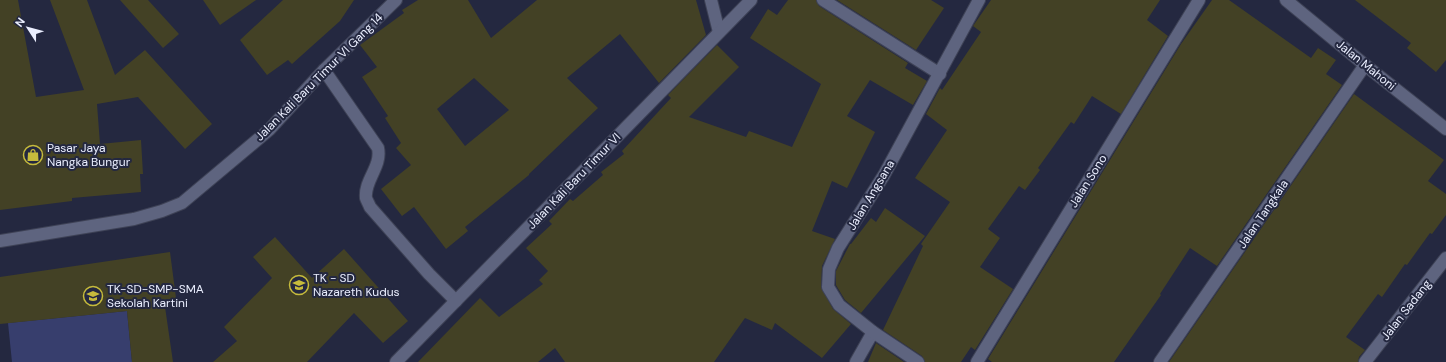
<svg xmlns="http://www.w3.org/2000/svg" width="1446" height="362" font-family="'DM Sans',sans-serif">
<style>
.green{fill:#373e6d}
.building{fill:#434125;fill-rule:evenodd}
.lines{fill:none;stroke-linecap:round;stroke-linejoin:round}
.service-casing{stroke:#3e4256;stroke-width:14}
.minor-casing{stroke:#3e4256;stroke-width:14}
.tertiary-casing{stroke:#3e4256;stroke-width:14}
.service{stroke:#5e647f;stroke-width:12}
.minor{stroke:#5e647f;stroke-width:12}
.tertiary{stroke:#5e647f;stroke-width:12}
.labels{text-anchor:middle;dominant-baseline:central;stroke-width:4;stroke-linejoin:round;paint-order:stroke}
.street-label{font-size:12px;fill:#eaeefe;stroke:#242840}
.poi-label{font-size:12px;fill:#eaeefe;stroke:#242840;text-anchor:start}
</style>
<rect width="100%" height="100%" fill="#242840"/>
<!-- green -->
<path class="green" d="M127 311 132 362H12L8 323Z"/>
<!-- building -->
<g class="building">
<path d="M0 0H18L36 97 84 90 50 0H87L115 75 145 50 212 124 185 149 138 97 97 104 100 144 141 140 143 174H140L141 192 72 198V201L0 210Z"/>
<path d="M120 0H148L179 34 163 48Z"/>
<path d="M203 0H256L220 25Z"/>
<path d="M283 0H354L340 21 292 64 288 60 267 75 240 40Z"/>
<path d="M418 0H468L491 38 537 0H696L706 35 659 83 620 34 567 78 598 108 529 174V175L465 227 468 231 446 249 414 207 402 216 381 189 411 165 396 148 401 143 385 118 388 116 362 77 377 67 360 45 404 13 402 10ZM474 78 509 110 465 146 437 109Z"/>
<path d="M788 0H816L819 6 908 63 905 68 927 81 913 105 870 80 847 116 875 132 847 188 832 181 812 231 835 239 822 266 821 287 833 309 851 324 822 358 775 323 772 330 745 318 714 362H565L555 348 538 362H418L480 298 499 317 543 284 539 280 548 271 526 248 552 224 549 221 570 199 573 201 603 175 601 172 624 154 622 151 671 98 668 95 717 45 739 67 689 117 746 137 749 131 792 147 821 84 750 38 768 9 777 15Z"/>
<path d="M837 0H931L944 8 916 50Z"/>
<path d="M991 0H1160L1147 20 1168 36 1121 114 1092 96 1074 124 1071 122 1038 168 1040 170 1025 190 1019 186 988 229 1000 238 980 267 1013 289 975 350 971 347 961 362H925L922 356 883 330 923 246 921 244 950 202 915 178 947 130 926 114 940 88 942 90 981 32 973 26Z"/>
<path d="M1212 0H1229L1311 58 1318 48 1336 60 1326 74 1342 85 1217 266 1190 248 1160 294 1161 295 1114 362H992L988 359 1181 44Z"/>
<path d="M1355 0H1446V60L1436 72 1407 48 1411 43Z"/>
<path d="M1354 94 1444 160 1428 181 1446 194V215L1432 234 1430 233 1407 265 1405 264 1382 297 1378 294 1346 337 1365 350 1359 357 1358 362H1169Z"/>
<path d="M885 208 925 236 861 313 845 300 836 285V271L850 244H851L871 218 876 222Z"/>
<path d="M275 237 312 278 344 249 408 321 383 343 354 313 307 362H213L237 341 224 327 272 278 253 257Z"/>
<path d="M170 252 176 298 164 300 173 362H132L127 311 0 324V277Z"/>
<path d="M876 343 904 362H868Z"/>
</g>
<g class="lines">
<!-- service casing -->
<g class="service-casing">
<path id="service" d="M324 70 378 148C382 167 364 180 366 198 367 201 369 204 370 207L429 274 456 301"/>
</g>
<!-- minor casing -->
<g class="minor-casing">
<g id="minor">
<path d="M711 0 719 32"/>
<path d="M823 0 940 74"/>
<path d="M1286 0 1365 65 1446 129"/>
<path d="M0 241 134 219 162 211 182 203 269 130 324 70 396 0"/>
<path d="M856 362 873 332"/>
<path d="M918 362 873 332 839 305 828 287 829 269 838 248 884 175 979 0"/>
<path d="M977 362 1199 0"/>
<path d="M1160 362 1365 65"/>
<path d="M1365 362 1446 258"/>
</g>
</g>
<!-- tertiary casing -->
<g class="tertiary-casing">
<path id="tertiary" d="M396 362 751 0"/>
</g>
<!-- service -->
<use href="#service" class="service"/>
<!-- minor -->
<use href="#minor" class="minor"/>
<!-- tertiary -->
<use href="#tertiary" class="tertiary"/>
</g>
<!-- icons -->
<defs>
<g id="shop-ring" transform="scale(1)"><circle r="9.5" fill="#242840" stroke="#c6bb3c" stroke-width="1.5"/><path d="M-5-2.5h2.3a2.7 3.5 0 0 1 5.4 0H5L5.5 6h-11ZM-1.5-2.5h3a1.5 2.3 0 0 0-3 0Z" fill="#c6bb3c"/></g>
<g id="school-ring" transform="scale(1)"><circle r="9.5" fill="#242840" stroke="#c6bb3c" stroke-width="1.5"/><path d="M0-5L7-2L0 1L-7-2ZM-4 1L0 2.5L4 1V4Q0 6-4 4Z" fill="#c6bb3c"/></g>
</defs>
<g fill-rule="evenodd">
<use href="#shop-ring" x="33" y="155"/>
<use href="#school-ring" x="299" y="285"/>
<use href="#school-ring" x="93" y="296"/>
</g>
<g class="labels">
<!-- street labels -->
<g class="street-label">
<text transform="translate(1366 65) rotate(39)">Jalan Mahoni</text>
<text transform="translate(319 77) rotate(-45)">Jalan Kali Baru Timur VI Gang 14</text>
<text transform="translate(574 181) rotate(-46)">Jalan Kali Baru Timur VI</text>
<text transform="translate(1088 181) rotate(-58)">Jalan Sono</text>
<text transform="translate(871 195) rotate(-59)">Jalan Angsana</text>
<text transform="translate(1263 214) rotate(-56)">Jalan Tangkala</text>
<text transform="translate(1406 310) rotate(-52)">Jalan Sadang</text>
</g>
<!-- poi labels -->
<g class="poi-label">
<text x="47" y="148">Pasar Jaya<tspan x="47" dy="14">Nangka Bungur</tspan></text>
<text x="313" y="278">TK - SD<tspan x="313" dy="14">Nazareth Kudus</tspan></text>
<text x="107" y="289">TK-SD-SMP-SMA<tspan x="107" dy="14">Sekolah Kartini</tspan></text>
</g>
</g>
<!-- north arrow -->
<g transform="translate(28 28) rotate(306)" stroke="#242840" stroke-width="3" paint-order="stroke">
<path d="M0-3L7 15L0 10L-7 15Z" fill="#eaeefe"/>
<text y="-6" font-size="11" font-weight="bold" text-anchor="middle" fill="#eaeefe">N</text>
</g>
</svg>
